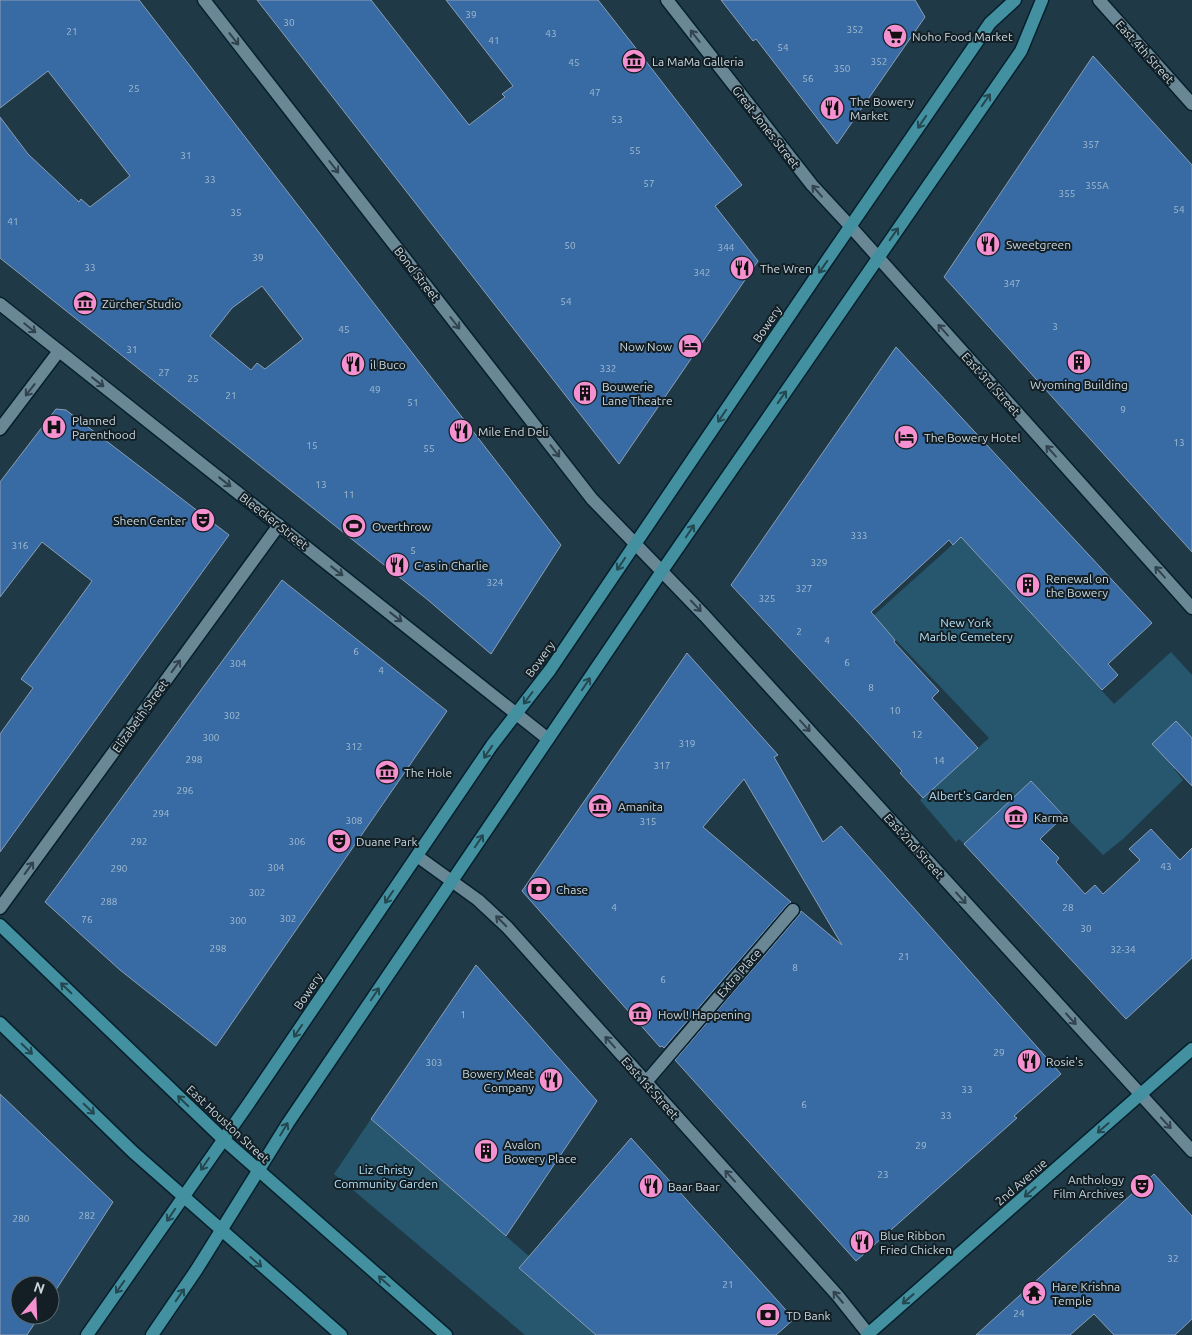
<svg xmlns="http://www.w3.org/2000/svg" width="1192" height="1335" font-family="Ubuntu,sans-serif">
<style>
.green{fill:#26576e}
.building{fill:#386ba4;stroke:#8b9eb5;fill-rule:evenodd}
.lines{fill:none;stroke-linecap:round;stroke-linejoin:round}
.minor-casing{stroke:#05202c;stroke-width:15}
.major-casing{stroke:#05202c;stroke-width:15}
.minor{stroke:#6a8796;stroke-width:12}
.major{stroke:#4391a0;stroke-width:12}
.oneway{stroke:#31434d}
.oneway2{stroke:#244750}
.labels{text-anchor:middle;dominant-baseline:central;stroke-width:4;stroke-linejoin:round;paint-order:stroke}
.number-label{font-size:10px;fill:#a4bcd0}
.poi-label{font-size:12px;fill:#c8d7df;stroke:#131f25;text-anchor:start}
.street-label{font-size:12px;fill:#c8d7df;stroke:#131f25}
.park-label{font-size:12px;fill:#b7e2f9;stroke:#131f25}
</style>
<rect width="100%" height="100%" fill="#1f3a46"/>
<!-- green -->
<g class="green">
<path d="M961 537 1114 704 1171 652 1192 675V753L1174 769 1183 780 1123 839 1103 855 1031 781 964 844 959 839 956 842 920 800 989 738 873 616Z"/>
<path d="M371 1119 530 1257 520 1269 596 1335H525L334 1174Z"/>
</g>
<!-- building -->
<g class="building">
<path d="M0 0H139L561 545 491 654 428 600 0 258V117L28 154 79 202 81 199 90 207 130 176 48 71 0 108ZM262 286 303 339 265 369 257 363 251 370 210 336 232 308Z"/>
<path d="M257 0H371L469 125 505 97 502 94 513 86 446 0H598L631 42 742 185 715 206 758 261 619 464Z"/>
<path d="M721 0H915L925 17 837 144 756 39 753 41Z"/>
<path d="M1093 56 1192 165V552L944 277Z"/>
<path d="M896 347 1152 623 1108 664 1118 675 1102 690 961 537 953 545 949 540 871 612 895 640 894 642 939 691 932 698 978 748 923 798 900 773 902 771 858 722 731 585Z"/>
<path d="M56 409 66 410 229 535 0 852V734L33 688 21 679 92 581 42 542 0 597V482Z"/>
<path d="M282 580 447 711 216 1046 120 970 45 902Z"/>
<path d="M687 653 778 755 774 757 823 842 841 826 1061 1074 1014 1116 1017 1118 856 1261 675 1060 799 915 801 911 842 945 744 779 703 827 791 902 787 905 664 1048 662 1046 660 1047 522 891Z"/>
<path d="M1176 721 1192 738V786L1152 744Z"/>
<path d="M1031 781 1064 816 1040 839 1059 858 1056 862 1085 894 1095 885 1103 894 1140 860 1129 849 1151 829 1180 860 1192 848V958L1126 1019 964 844Z"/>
<path d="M476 965 597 1101 506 1236 371 1119Z"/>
<path d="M0 1094 113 1202 50 1299V1285H20V1315H40L27 1335H0Z"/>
<path d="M631 1138 794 1319 776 1335H596L519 1268Z"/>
<path d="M1154 1174 1192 1216V1319L1175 1335H1114L1094 1314 1070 1335H976Z"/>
</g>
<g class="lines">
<!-- minor casing -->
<g class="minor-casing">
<g id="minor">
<path d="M204 0 592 499 705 616 1192 1151"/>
<path d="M667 0 812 185 851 227 1192 608"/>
<path d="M1099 0 1192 104"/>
<path d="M0 304 548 739"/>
<path d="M0 429 59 351"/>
<path d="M417 856 478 900 507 927 838 1296 869 1335"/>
<path d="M0 908 279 525"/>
<path d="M646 1082 793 910"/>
</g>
</g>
<!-- major casing -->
<g class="major-casing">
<g id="major">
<path d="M0 925 223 1139 446 1335"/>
<path d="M0 1023 133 1152 341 1335"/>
<path d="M87 1335 249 1103 492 745 550 670 819 272 990 23 1015 0"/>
<path d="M152 1335 197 1269 288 1123 662 571 1021 51 1042 0"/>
<path d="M867 1335 1192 1049"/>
</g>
</g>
<!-- minor -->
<use href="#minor" class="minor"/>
<!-- major -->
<use href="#major" class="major"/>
</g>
<!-- one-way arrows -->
<defs><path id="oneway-shaft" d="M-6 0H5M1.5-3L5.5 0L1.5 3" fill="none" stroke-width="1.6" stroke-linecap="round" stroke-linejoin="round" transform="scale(1.25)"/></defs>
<g class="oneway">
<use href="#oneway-shaft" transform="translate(695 36) rotate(-128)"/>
<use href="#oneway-shaft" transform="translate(234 39) rotate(52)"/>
<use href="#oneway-shaft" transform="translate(334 167) rotate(52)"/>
<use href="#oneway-shaft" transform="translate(817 191) rotate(-131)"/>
<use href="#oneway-shaft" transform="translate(455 323) rotate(52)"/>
<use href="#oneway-shaft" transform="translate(30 328) rotate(39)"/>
<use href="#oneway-shaft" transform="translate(943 330) rotate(-132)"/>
<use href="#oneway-shaft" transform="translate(98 382) rotate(38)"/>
<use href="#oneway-shaft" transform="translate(30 390) rotate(128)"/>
<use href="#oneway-shaft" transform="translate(555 451) rotate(52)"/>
<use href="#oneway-shaft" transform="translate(1051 451) rotate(-132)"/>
<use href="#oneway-shaft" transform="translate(225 482) rotate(38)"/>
<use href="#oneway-shaft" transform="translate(337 571) rotate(38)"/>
<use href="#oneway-shaft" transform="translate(1160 572) rotate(-132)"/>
<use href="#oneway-shaft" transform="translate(696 606) rotate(47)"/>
<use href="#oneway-shaft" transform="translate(396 617) rotate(38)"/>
<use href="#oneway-shaft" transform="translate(176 666) rotate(-54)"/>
<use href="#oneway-shaft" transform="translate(805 726) rotate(48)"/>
<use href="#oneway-shaft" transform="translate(29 868) rotate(-54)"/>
<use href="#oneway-shaft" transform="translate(961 898) rotate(48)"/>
<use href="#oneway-shaft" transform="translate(501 921) rotate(-135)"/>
<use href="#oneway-shaft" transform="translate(1071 1019) rotate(48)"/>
<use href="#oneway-shaft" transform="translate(610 1042) rotate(-132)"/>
<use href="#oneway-shaft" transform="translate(1166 1123) rotate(47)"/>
<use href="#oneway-shaft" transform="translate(730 1176) rotate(-132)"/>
<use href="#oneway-shaft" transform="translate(838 1297) rotate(-130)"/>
</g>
<g class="oneway2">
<use href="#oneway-shaft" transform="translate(986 100) rotate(-55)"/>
<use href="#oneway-shaft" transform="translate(922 122) rotate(124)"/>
<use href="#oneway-shaft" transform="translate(894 234) rotate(-55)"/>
<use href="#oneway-shaft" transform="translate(823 267) rotate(125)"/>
<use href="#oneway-shaft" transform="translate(782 397) rotate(-55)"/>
<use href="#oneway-shaft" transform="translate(722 416) rotate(124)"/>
<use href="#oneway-shaft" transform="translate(690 531) rotate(-56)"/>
<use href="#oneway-shaft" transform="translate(621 564) rotate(124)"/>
<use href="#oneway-shaft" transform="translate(586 684) rotate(-56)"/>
<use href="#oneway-shaft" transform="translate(528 698) rotate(127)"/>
<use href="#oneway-shaft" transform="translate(488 752) rotate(124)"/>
<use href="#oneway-shaft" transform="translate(479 841) rotate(-56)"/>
<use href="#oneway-shaft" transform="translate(389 897) rotate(124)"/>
<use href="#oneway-shaft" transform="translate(66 988) rotate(-136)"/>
<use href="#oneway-shaft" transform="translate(375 994) rotate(-56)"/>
<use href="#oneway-shaft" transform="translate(298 1031) rotate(124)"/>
<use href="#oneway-shaft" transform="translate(27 1049) rotate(44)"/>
<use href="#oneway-shaft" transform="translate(183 1101) rotate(-136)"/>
<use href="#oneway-shaft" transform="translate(89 1109) rotate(44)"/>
<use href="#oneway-shaft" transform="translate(1103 1128) rotate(139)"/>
<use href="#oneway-shaft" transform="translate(284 1129) rotate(-59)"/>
<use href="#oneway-shaft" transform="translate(205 1164) rotate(124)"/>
<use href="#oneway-shaft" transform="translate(1030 1192) rotate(139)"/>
<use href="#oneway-shaft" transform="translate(171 1215) rotate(124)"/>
<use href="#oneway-shaft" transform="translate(256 1262) rotate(41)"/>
<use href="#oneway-shaft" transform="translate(384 1281) rotate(-139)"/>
<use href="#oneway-shaft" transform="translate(120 1287) rotate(125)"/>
<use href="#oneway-shaft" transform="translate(180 1295) rotate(-55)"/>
<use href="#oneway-shaft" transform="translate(908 1299) rotate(139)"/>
</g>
<!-- icons -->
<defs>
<g id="supermarket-disc" transform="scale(1.25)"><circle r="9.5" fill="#f590d1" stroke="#131f25"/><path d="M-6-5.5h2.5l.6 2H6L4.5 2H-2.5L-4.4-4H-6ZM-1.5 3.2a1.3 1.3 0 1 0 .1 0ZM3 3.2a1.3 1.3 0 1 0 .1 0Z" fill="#111"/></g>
<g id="museum-disc" transform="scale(1.25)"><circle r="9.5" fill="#f590d1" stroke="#131f25"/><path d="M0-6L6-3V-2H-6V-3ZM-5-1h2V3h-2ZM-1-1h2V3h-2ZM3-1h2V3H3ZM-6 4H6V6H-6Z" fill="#111"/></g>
<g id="restaurant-disc" transform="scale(1.25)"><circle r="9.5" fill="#f590d1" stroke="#131f25"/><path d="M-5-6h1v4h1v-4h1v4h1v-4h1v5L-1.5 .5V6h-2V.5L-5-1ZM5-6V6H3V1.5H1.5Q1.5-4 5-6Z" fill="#111"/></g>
<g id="hotel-disc" transform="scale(1.25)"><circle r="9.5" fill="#f590d1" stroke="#131f25"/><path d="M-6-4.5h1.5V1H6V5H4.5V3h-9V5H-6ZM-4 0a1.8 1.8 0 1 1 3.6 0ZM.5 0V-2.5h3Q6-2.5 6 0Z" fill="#111"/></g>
<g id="building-disc" transform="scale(1.25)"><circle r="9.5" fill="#f590d1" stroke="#131f25"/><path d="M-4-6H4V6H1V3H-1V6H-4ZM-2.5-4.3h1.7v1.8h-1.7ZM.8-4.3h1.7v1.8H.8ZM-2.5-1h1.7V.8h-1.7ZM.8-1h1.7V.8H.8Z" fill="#111"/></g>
<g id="hospital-disc" transform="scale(1.25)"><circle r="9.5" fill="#f590d1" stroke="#131f25"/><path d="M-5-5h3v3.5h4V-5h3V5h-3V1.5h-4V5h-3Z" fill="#111"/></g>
<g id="theatre-disc" transform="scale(1.25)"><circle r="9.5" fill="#f590d1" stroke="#131f25"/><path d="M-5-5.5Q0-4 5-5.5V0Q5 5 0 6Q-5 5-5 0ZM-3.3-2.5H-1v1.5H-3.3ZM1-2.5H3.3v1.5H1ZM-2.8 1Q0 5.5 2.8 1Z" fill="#111"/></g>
<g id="stadium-disc" transform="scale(1.25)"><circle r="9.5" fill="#f590d1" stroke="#131f25"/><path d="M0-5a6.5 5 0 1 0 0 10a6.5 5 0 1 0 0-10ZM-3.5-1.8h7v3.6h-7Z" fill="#111"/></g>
<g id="bank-disc" transform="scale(1.25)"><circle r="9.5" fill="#f590d1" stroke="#131f25"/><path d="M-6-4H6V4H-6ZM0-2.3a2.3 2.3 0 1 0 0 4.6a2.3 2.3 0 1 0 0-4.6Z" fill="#111"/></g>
<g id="temple-disc" transform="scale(1.25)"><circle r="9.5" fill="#f590d1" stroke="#131f25"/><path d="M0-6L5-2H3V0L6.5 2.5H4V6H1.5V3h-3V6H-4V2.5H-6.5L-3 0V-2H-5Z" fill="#111"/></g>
</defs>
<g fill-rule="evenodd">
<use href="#supermarket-disc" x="895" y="36"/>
<use href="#museum-disc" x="634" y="61"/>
<use href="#restaurant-disc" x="832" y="108"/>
<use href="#restaurant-disc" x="988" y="244"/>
<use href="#restaurant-disc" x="742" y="268"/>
<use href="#museum-disc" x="85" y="303"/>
<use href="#hotel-disc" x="690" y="346"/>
<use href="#building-disc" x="1079" y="362"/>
<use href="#restaurant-disc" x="353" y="364"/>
<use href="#building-disc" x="585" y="393"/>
<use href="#hospital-disc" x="54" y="427"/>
<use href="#restaurant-disc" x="461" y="431"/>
<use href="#hotel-disc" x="906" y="437"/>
<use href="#theatre-disc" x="203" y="520"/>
<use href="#stadium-disc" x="354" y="526"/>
<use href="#restaurant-disc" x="397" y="565"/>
<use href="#building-disc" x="1028" y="585"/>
<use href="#museum-disc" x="387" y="772"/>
<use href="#museum-disc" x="600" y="806"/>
<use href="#museum-disc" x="1016" y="817"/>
<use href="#theatre-disc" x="339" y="841"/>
<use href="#bank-disc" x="539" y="889"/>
<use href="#museum-disc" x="640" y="1014"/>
<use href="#restaurant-disc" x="1029" y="1061"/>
<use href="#restaurant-disc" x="551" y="1080"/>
<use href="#building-disc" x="486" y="1151"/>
<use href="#restaurant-disc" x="651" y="1186"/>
<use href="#theatre-disc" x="1142" y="1186"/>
<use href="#restaurant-disc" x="862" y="1242"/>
<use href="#temple-disc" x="1034" y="1293"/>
<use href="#bank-disc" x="768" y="1315"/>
</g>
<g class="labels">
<!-- number labels -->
<g class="number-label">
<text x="471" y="14">39</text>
<text x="289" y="22">30</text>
<text x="855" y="29">352</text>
<text x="72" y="31">21</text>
<text x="551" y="33">43</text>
<text x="494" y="40">41</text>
<text x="783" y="47">54</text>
<text x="879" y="61">352</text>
<text x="574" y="62">45</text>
<text x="842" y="68">350</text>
<text x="808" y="78">56</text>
<text x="134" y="88">25</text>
<text x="595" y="92">47</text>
<text x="617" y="119">53</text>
<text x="1091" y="144">357</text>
<text x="635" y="150">55</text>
<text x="186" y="155">31</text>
<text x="210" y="179">33</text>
<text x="649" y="183">57</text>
<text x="1097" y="185">355A</text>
<text x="1067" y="193">355</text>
<text x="1179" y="209">54</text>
<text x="236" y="212">35</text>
<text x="13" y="221">41</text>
<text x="570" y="245">50</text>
<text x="726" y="247">344</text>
<text x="258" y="257">39</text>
<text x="90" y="267">33</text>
<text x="702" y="272">342</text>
<text x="1012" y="283">347</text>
<text x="566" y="301">54</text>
<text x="1055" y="326">3</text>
<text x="344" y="329">45</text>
<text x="132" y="349">31</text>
<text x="608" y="368">332</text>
<text x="164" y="372">27</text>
<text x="193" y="378">25</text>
<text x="375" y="389">49</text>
<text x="231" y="395">21</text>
<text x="413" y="402">51</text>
<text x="1123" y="409">9</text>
<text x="1179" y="442">13</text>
<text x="312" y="445">15</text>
<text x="429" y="448">55</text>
<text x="321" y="484">13</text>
<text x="349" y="494">11</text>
<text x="859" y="535">333</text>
<text x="20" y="545">316</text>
<text x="413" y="550">5</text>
<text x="819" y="562">329</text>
<text x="495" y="582">324</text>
<text x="804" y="588">327</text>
<text x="767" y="598">325</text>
<text x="799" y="631">2</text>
<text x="827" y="640">4</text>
<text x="356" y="651">6</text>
<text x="847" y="662">6</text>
<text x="238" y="663">304</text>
<text x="381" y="670">4</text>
<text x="871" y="687">8</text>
<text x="895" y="710">10</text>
<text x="232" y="715">302</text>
<text x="917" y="734">12</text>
<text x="211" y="737">300</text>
<text x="687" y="743">319</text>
<text x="354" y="746">312</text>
<text x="194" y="759">298</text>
<text x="939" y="760">14</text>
<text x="662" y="765">317</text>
<text x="185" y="790">296</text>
<text x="161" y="813">294</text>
<text x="354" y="820">308</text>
<text x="648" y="821">315</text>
<text x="139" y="841">292</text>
<text x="297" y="841">306</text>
<text x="1166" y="866">43</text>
<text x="276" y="867">304</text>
<text x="119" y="868">290</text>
<text x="257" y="892">302</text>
<text x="109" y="901">288</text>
<text x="614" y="907">4</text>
<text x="1068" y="907">28</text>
<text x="288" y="918">302</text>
<text x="87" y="919">76</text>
<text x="238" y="920">300</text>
<text x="1086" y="928">30</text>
<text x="218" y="948">298</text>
<text x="1123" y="949">32-34</text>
<text x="904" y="956">21</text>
<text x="795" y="967">8</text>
<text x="663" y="979">6</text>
<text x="463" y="1014">1</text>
<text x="999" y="1052">29</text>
<text x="434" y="1062">303</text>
<text x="967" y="1089">33</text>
<text x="804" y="1104">6</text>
<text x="946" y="1115">33</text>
<text x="921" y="1145">29</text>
<text x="883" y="1174">23</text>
<text x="87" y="1215">282</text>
<text x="21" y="1218">280</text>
<text x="1173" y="1258">32</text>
<text x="728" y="1284">21</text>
<text x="1019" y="1313">24</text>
</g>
<!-- poi labels -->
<g class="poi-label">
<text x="912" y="36">Noho Food Market</text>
<text x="652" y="61">La MaMa Galleria</text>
<text x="850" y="101">The Bowery<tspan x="850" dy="14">Market</tspan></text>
<text x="1006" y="244">Sweetgreen</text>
<text x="760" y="268">The Wren</text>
<text x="102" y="303">Zürcher Studio</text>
<text x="672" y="346" text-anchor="end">Now Now</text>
<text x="370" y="364">il Buco</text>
<text x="1079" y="384" text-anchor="middle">Wyoming Building</text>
<text x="602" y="386">Bouwerie<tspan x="602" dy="14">Lane Theatre</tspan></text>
<text x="72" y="420">Planned<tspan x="72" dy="14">Parenthood</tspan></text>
<text x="478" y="431">Mile End Deli</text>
<text x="924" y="437">The Bowery Hotel</text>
<text x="186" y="520" text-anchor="end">Sheen Center</text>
<text x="372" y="526">Overthrow</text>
<text x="414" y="565">C as in Charlie</text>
<text x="1046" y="578">Renewal on<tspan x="1046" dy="14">the Bowery</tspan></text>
<text x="404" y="772">The Hole</text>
<text x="618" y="806">Amanita</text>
<text x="1034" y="817">Karma</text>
<text x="356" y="841">Duane Park</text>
<text x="556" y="889">Chase</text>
<text x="658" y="1014">Howl! Happening</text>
<text x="1046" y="1061">Rosie's</text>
<text x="534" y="1073" text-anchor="end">Bowery Meat<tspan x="534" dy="14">Company</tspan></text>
<text x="504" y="1144">Avalon<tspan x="504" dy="14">Bowery Place</tspan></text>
<text x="1124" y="1179" text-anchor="end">Anthology<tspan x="1124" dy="14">Film Archives</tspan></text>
<text x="668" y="1186">Baar Baar</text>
<text x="880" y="1235">Blue Ribbon<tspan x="880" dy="14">Fried Chicken</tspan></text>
<text x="1052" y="1286">Hare Krishna<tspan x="1052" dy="14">Temple</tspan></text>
<text x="786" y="1315">TD Bank</text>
</g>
<!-- street labels -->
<g class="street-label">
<text transform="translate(1145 52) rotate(48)">East 4th Street</text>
<text transform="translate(766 127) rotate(52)">Great Jones Street</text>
<text transform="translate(417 274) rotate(52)">Bond Street</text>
<text transform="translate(767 324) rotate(-56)">Bowery</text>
<text transform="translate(991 384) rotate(48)">East 3rd Street</text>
<text transform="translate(274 521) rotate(38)">Bleecker Street</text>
<text transform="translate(540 659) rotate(-54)">Bowery</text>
<text transform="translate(140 716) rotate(-54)">Elizabeth Street</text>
<text transform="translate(914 846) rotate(48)">East 2nd Street</text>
<text transform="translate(739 973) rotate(-49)">Extra Place</text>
<text transform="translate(308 991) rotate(-56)">Bowery</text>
<text transform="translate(650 1088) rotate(48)">East 1st Street</text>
<text transform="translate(228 1124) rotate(43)">East Houston Street</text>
<text transform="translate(1021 1182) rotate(-41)">2nd Avenue</text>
</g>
<!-- park labels -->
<g class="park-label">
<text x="966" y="622">New York<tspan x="966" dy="14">Marble Cemetery</tspan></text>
<text x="971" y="795">Albert's Garden</text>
<text x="386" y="1169">Liz Christy<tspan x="386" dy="14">Community Garden</tspan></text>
</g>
</g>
<!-- north arrow -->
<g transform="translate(35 1300) rotate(19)"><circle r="24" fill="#131f25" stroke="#5b696f"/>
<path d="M0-4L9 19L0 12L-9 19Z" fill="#f590d1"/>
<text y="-8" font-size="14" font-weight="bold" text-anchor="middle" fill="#c8d7df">N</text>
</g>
</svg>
